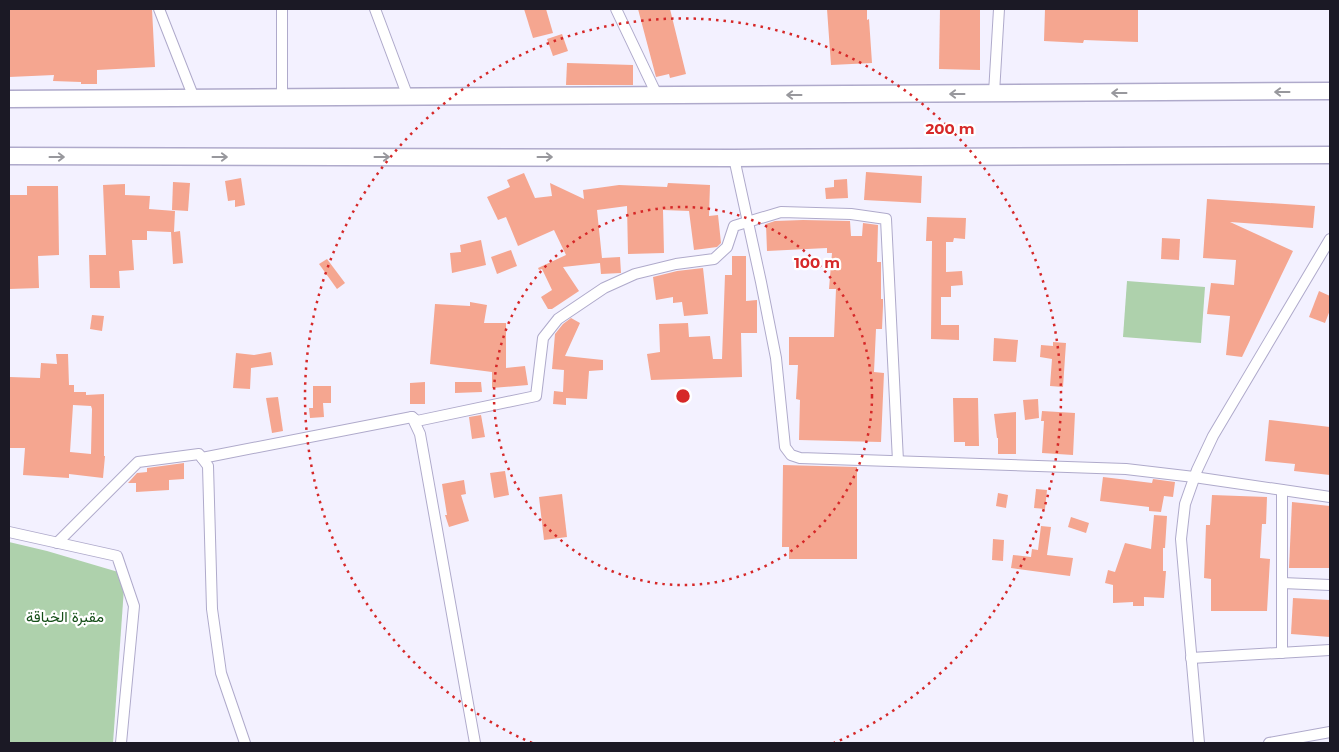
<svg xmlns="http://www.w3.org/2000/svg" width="1339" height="752" font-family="Montserrat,Vazirmatn,sans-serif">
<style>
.green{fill:#aed1ac}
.building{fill:#f5a690;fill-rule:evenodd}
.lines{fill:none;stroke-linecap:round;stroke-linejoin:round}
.minor-casing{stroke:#afaacb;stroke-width:12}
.primary-casing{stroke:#afaacb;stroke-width:19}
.minor{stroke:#fff;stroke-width:10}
.primary{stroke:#fff;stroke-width:16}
.oneway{stroke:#98989d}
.ring{fill:none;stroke:#d62828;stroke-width:2.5;stroke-dasharray:2.5 5}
.labels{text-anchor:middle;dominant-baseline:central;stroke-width:4.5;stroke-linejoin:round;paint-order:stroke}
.park-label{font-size:15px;fill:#164f19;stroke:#fff}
.centre{fill:#d62828;stroke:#fff;stroke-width:2.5}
.ring-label{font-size:15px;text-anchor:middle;font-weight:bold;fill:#d62828;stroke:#fff;stroke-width:4.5;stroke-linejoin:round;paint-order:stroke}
</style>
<rect width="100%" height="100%" fill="#f3f1ff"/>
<!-- green -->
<g class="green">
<path d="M1127 281 1205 287 1201 343 1123 337Z"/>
<path d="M9 542 47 551 125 574 113 743H9Z"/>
</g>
<!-- building -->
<g class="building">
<path d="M9 9H152L155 67 97 70V84H81V82L53 81 54 75 9 77Z"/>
<path d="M524 9H546L553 33 533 38Z"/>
<path d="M638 9H670L686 74 670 78 669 74 656 77Z"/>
<path d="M827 9H867V20L869 19 872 63 831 65Z"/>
<path d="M940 9H980V70L939 69Z"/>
<path d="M1045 9H1138V42L1084 40 1083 43 1044 41Z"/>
<path d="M562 34 568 51 553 56 547 39Z"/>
<path d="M567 63 633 65V85H566Z"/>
<path d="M866 172 922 176 921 203 864 200Z"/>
<path d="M524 173 535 198 552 196 550 183 584 199 583 190 619 185 667 187 668 183 710 185 709 216 718 215 721 243 717 247 694 250 689 211 663 210 664 253 628 254 627 206 597 210 602 258 620 257 621 273 601 274 600 263 563 267 579 291 552 309H548L541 297 552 290 542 269 539 270 538 268 566 255 554 230 518 246 506 217 498 220 487 197 510 187 507 180Z"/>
<path d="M241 178 245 205 235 207V200L228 201 225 181Z"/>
<path d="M847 179 848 198 826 199 825 188 834 187V180Z"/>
<path d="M173 182 190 183 188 211 172 210Z"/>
<path d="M125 184V195L150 196 149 209 175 211 174 232 180 231 183 263 173 264 171 232 147 231V240H132L134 270 119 271 120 288H90L89 255H106L103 185Z"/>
<path d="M27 186H58L59 255 38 256 39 288 9 289V195H27Z"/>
<path d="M1207 199 1315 206 1313 228 1230 222 1293 251 1242 357 1226 355 1230 316 1207 314 1211 283 1234 285 1236 260 1203 258Z"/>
<path d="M927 217 966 218 965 239 954 238 953 242H946V272L962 271 963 285 951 286V297H941V325H959V340L931 339 932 241H926Z"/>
<path d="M803 220 850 221 851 236H862L863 223 878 225 877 262H881V299H883V306L882 329H876L874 372 884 373 881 442 799 440 800 400 796 399 798 365H789V337H834L836 289H829L832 253H827V248L767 251 766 224 775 221Z"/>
<path d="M1162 238 1180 239 1179 260 1161 259Z"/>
<path d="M481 240 486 265 452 273 450 253 461 252 460 245Z"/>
<path d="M511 250 517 266 497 274 491 257Z"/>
<path d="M732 256H746V301L757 300V333H741L742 377 651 380 647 354 660 352 659 324 688 323 689 337 710 336 713 359H722L725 275H732Z"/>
<path d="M327 259 345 283 337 289 319 264Z"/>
<path d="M703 268 708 314 684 316 682 302 673 303V297L656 300 653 277 677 271Z"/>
<path d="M1319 291 1330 296V310L1325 323 1309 317Z"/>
<path d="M470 302 487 305 484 323H506V368L525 366 528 385 492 388V372L430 364 435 304 470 306Z"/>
<path d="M92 315 104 316 102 331 90 329Z"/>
<path d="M571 318 580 323 565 356 603 360V370L589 371 587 399 566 398V405L553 404 554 391 563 392 564 370 552 369 555 334 563 324Z"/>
<path d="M994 338 1018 340 1016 362 993 361Z"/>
<path d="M1053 342 1066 343 1063 387 1050 386 1052 359 1040 357 1041 345 1053 346Z"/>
<path d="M271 352 273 365 251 368 250 389 233 388 236 353 254 355Z"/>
<path d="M56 354H68L69 385H74V392H86V395L104 394V456H105L103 478 69 474V478L23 475 25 448H9V377L40 378 41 363 57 364ZM73 405 91 406 92 409 91 454 70 452Z"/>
<path d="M425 382V404H410V383Z"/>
<path d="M455 382H481L482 392 455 393Z"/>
<path d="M313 386H331V403H323L324 417 310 418 309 408H313Z"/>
<path d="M278 397 283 431 272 433 266 398Z"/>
<path d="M953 398H978L979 446H965V442H954Z"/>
<path d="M1038 399 1039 418 1025 420 1023 400Z"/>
<path d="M1042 411 1075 413 1073 455 1042 453 1044 421H1041Z"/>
<path d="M1016 412V454H998V438H997L994 414Z"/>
<path d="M481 415 485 437 472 439 469 417Z"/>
<path d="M1269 420 1330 427V475L1294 471 1295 464 1265 461Z"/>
<path d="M184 463V479L169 480V490L136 492V483H128L137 473 147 472V468Z"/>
<path d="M783 465 857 467V559H789V547H782Z"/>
<path d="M505 471 509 495 494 498 490 473Z"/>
<path d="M1103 477 1152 483 1153 479 1175 482 1173 497 1164 496 1161 512 1149 511V507L1100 501Z"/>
<path d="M464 480 466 494 461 495 469 521 449 527 445 515H447L442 484Z"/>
<path d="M1036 489 1047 490 1045 509 1034 508Z"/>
<path d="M998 493 1008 495 1006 508 996 506Z"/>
<path d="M562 494 567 537 544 540 539 497Z"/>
<path d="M1212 495 1267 497 1266 524H1262L1260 558 1270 559 1267 611H1211V579L1204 578 1206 525H1210Z"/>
<path d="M1292 502 1330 506V568H1289Z"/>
<path d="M1154 515 1167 516 1165 548H1163V571H1166L1164 598 1144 597V606H1133V602L1113 603V585L1105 583 1108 570 1115 572 1125 543 1151 549Z"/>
<path d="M1071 517 1089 523 1086 533 1068 527Z"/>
<path d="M1041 526 1051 527 1047 555 1073 558 1070 576 1011 568 1013 555 1031 557 1032 549 1038 550Z"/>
<path d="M993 539 1004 540 1003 561 992 560Z"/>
<path d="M1293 598 1330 600V637L1291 634Z"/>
</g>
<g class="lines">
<!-- minor casing -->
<g class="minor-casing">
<g id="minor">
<path d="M159 9 194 98"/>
<path d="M282 9V98"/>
<path d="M375 9 408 97"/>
<path d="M616 9 657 95"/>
<path d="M994 93 999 9"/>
<path d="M734 158 761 282 776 358 785 447 791 455 800 458 1126 469 1194 477 1330 497"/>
<path d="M412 417 417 421 536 396 543 338 558 319 604 288 635 274 676 264 714 259 727 247 734 226 781 212 851 214 886 219 898 461"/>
<path d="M202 458 412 417 420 434 475 743"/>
<path d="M9 532 117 556 134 606 121 743"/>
<path d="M57 543 138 462 199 454 208 466 212 609 221 673 245 743"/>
<path d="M1282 583 1330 585"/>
<path d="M1282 653V490"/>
<path d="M1191 658 1330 650"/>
<path d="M1199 743 1181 539 1185 504 1197 470 1213 436 1330 239"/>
<path d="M1269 743 1330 732"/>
</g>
</g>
<!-- primary casing -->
<g class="primary-casing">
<g id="primary">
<path d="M9 99 1330 91"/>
<path d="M9 156 734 158 1330 155"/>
</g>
</g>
<!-- minor -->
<use href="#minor" class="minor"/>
<!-- primary -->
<use href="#primary" class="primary"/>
</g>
<!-- one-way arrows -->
<defs><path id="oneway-shaft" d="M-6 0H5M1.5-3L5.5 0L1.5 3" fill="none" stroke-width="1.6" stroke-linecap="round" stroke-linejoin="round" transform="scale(1.25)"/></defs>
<g class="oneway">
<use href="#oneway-shaft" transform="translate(1282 92) rotate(180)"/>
<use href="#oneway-shaft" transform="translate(1119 93) rotate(180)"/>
<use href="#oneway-shaft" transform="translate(957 94) rotate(180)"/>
<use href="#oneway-shaft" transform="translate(794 95) rotate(180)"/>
<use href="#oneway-shaft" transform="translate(57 157)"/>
<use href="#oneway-shaft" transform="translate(220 157)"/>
<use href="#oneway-shaft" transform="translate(382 157)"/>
<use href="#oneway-shaft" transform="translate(545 157)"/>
</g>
<!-- distance rings -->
<g class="ring">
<circle cx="683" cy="396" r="189"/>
<path d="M532 743A378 378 0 1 1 834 743"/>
</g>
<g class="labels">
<!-- park labels -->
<g class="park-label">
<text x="65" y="616">مقبرة الخباقة</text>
</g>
</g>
<circle cx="683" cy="396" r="8" class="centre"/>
<g class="ring-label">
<text x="950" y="134">200 m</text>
<text x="817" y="268">100 m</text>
</g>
<!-- border -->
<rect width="1339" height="752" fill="none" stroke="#1b1925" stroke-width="20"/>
</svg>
